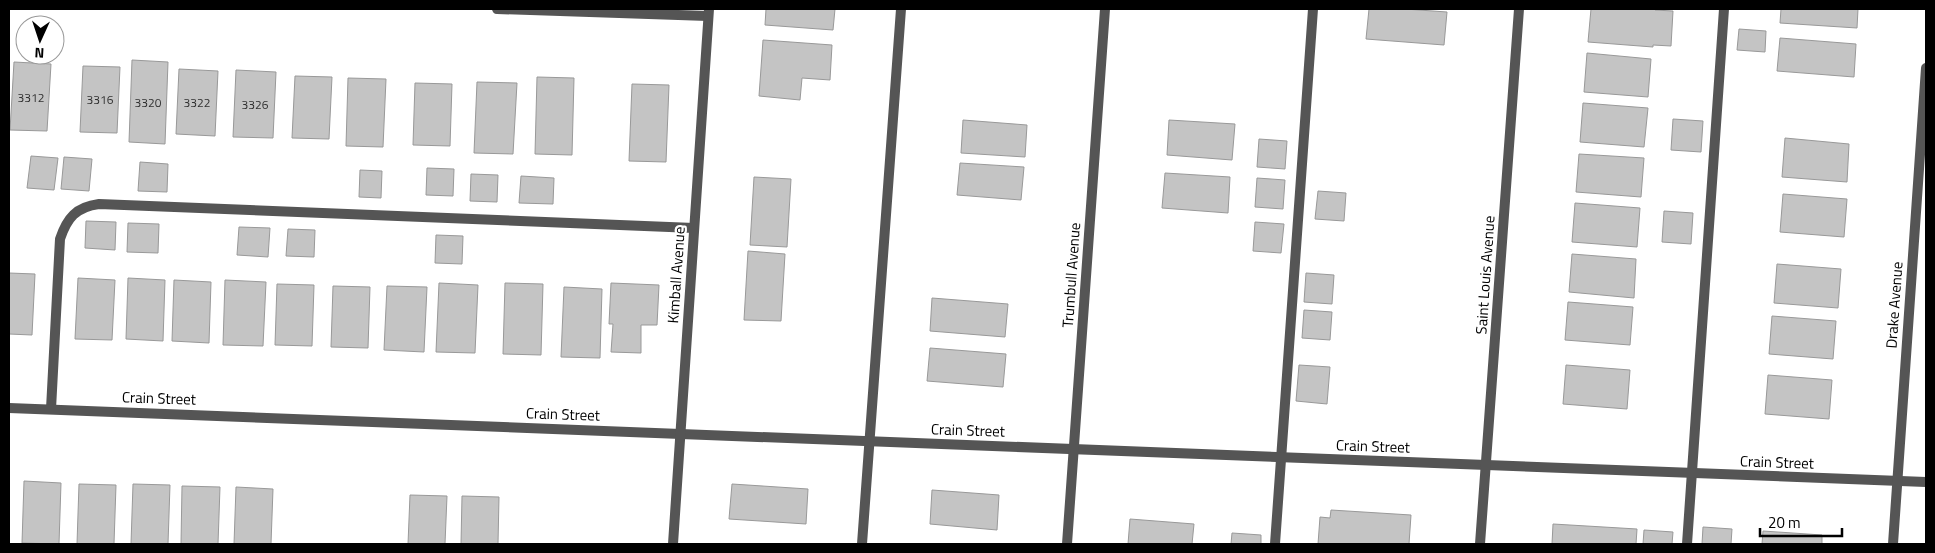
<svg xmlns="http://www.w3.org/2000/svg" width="1935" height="553" font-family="'Titillium Web',sans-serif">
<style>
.building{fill:#c4c4c4;stroke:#999}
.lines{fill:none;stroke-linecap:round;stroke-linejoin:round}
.service{stroke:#555;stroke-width:10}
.minor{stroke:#555;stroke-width:10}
.tertiary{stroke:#555;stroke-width:10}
.labels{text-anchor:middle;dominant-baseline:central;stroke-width:4.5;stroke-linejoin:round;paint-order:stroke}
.number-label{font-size:12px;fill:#313131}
.street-label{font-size:15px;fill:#000;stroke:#fff}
</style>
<rect width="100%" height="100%" fill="#fff"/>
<!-- building -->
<g class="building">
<path d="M766 9H835L833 30 765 25Z"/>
<path d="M1369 9H1405L1447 12 1444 45 1366 39Z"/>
<path d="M1591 9H1655V10L1673 11 1671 46 1653 45V47L1588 42Z"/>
<path d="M1781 9H1858L1857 28 1780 23Z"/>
<path d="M1739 29 1766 31 1765 52 1737 50Z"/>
<path d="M1780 38 1856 44 1854 77 1777 71Z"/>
<path d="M763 40 832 45 830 80 802 78 800 100 759 96Z"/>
<path d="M1587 53 1651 59 1648 97 1584 92Z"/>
<path d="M132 60 168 62 165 144 129 142Z"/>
<path d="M14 62 51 64 47 131 10 130Z"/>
<path d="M83 66 120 67 117 133 80 132Z"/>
<path d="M179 69 218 71 215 136 176 134Z"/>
<path d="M236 70 276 72 273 138 233 137Z"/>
<path d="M295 76 332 77 329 139 292 138Z"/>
<path d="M537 77 574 78 572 155 535 154Z"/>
<path d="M348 78 386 79 383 147 346 146Z"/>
<path d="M477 82 517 83 513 154 474 153Z"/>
<path d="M415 83 452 84 450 146 413 145Z"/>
<path d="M632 84 669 85 666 162 629 161Z"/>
<path d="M1583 103 1648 108 1644 147 1580 142Z"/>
<path d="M1673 119 1703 121 1701 152 1671 150Z"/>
<path d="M963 120 1027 125 1025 157 961 153Z"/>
<path d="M1169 120 1235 124 1232 160 1167 155Z"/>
<path d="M1785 138 1849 144 1847 182 1782 177Z"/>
<path d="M1259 139 1287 141 1285 169 1257 167Z"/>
<path d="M1579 154 1644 158 1641 197 1576 192Z"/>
<path d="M31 156 58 158 54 190 27 188Z"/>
<path d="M64 157 92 159 89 191 61 189Z"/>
<path d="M140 162 168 164 167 192 138 191Z"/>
<path d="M960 163 1024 167 1021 200 957 195Z"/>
<path d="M427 168 454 169 453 196 426 195Z"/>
<path d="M360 170 382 171 381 198 359 197Z"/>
<path d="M1165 173 1230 177 1228 213 1162 208Z"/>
<path d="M471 174 498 175 497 202 470 201Z"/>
<path d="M521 176 554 178 553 204 519 203Z"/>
<path d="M754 177 791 179 787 247 750 245Z"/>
<path d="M1257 178 1285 180 1283 209 1255 207Z"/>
<path d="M1318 191 1346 193 1344 221 1315 219Z"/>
<path d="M1783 194 1847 199 1844 237 1780 232Z"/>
<path d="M1575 203 1640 208 1637 247 1572 242Z"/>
<path d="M1664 211 1693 213 1691 244 1662 242Z"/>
<path d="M86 221 116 222 115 250 85 248Z"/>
<path d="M1255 222 1284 224 1281 253 1253 251Z"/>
<path d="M128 223 159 224 158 253 127 252Z"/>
<path d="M239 227 270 228 268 257 237 255Z"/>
<path d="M288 229 315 230 314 257 286 256Z"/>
<path d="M436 235 463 236 462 264 435 263Z"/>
<path d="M748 251 785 254 781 321 744 320Z"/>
<path d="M1572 254 1636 259 1634 298 1569 292Z"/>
<path d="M1777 264 1841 269 1838 308 1774 303Z"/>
<path d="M9 273 35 274 32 335 9 334Z"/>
<path d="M1306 273 1334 275 1332 304 1304 302Z"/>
<path d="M78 278 115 280 112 340 75 339Z"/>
<path d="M128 278 165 280 163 341 126 339Z"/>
<path d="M174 280 211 282 209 343 172 341Z"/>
<path d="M225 280 266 282 263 346 223 345Z"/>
<path d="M439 283 478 285 475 353 436 352Z"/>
<path d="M505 283 543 284 541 355 503 354Z"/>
<path d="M611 283 659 285 657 325H641V353L611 352 613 324H609Z"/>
<path d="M277 284 314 285 312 346 275 345Z"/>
<path d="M333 286 370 287 368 348 331 347Z"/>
<path d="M387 286 427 287 424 352 384 350Z"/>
<path d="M564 287 602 289 600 358 561 357Z"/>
<path d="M932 298 1008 304 1005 337 930 331Z"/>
<path d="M1568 302 1633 307 1630 345 1565 340Z"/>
<path d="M1304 310 1332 312 1330 340 1302 338Z"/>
<path d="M1772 316 1836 321 1833 359 1769 354Z"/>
<path d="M930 348 1006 354 1003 387 927 381Z"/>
<path d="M1299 365 1330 367 1327 404 1296 401Z"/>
<path d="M1566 365 1630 370 1627 409 1563 404Z"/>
<path d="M1768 375 1832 380 1829 419 1765 414Z"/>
<path d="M24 481 61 483 59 544 22 543Z"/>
<path d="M79 484 116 485 114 544H77Z"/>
<path d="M133 484 170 485 168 544H131Z"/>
<path d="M732 484 808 489 806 524 729 519Z"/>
<path d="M182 486 220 487 218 544H181Z"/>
<path d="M236 487 273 489 271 544H234Z"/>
<path d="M932 490 999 495 997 530 930 524Z"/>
<path d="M410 495 447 496 445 544H408Z"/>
<path d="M462 496 499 497 498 544H461Z"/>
<path d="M1331 510 1411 515 1409 544H1318L1320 517 1330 518Z"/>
<path d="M1130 519 1194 524 1192 544H1128Z"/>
<path d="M1553 524 1637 529 1636 544H1552Z"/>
<path d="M1703 527 1732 529 1731 544H1702Z"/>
<path d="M1644 530 1673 532 1672 544H1643Z"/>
<path d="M1763 531 1822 535V544H1762Z"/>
<path d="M1232 533 1261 535V544H1231Z"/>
</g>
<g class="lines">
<!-- service -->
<g class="service">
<path d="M51 409 60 239C67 218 76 207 99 204L694 228"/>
<path d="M862 544 901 9"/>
<path d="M1275 544 1313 9"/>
<path d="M1687 544 1724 9"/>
</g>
<!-- minor -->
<g class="minor">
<path d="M497 9 708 16"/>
<path d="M9 408 1926 482"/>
<path d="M673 544 709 9"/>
<path d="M1067 544 1105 9"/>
<path d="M1893 544 1926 68"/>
</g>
<!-- tertiary -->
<path class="tertiary" d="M1480 544 1519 9"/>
</g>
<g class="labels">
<!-- number labels -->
<g class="number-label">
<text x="31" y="97">3312</text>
<text x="100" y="99">3316</text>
<text x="148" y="102">3320</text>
<text x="197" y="102">3322</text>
<text x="255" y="104">3326</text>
</g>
<!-- street labels -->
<g class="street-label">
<text transform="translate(676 275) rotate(-86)">Kimball Avenue</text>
<text transform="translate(1071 275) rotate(-86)">Trumbull Avenue</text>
<text transform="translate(1485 275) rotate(-86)">Saint Louis Avenue</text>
<text transform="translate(1894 305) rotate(-86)">Drake Avenue</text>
<text transform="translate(159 398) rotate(2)">Crain Street</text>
<text transform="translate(563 414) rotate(2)">Crain Street</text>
<text transform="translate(968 430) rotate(2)">Crain Street</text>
<text transform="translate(1373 446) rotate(2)">Crain Street</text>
<text transform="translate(1777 462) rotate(2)">Crain Street</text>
</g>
</g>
<!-- border -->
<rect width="1935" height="553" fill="none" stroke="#000000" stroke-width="20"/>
<!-- north arrow -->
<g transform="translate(40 40) rotate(183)"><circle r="24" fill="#ffffff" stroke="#999999"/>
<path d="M0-4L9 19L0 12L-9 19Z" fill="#000000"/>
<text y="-8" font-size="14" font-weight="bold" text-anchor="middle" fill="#000000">N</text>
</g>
<!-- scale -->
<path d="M1760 528v8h82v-8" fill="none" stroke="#000000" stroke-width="2.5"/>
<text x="1768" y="528" font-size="15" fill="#000000" stroke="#ffffff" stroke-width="4" paint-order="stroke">20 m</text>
</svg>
